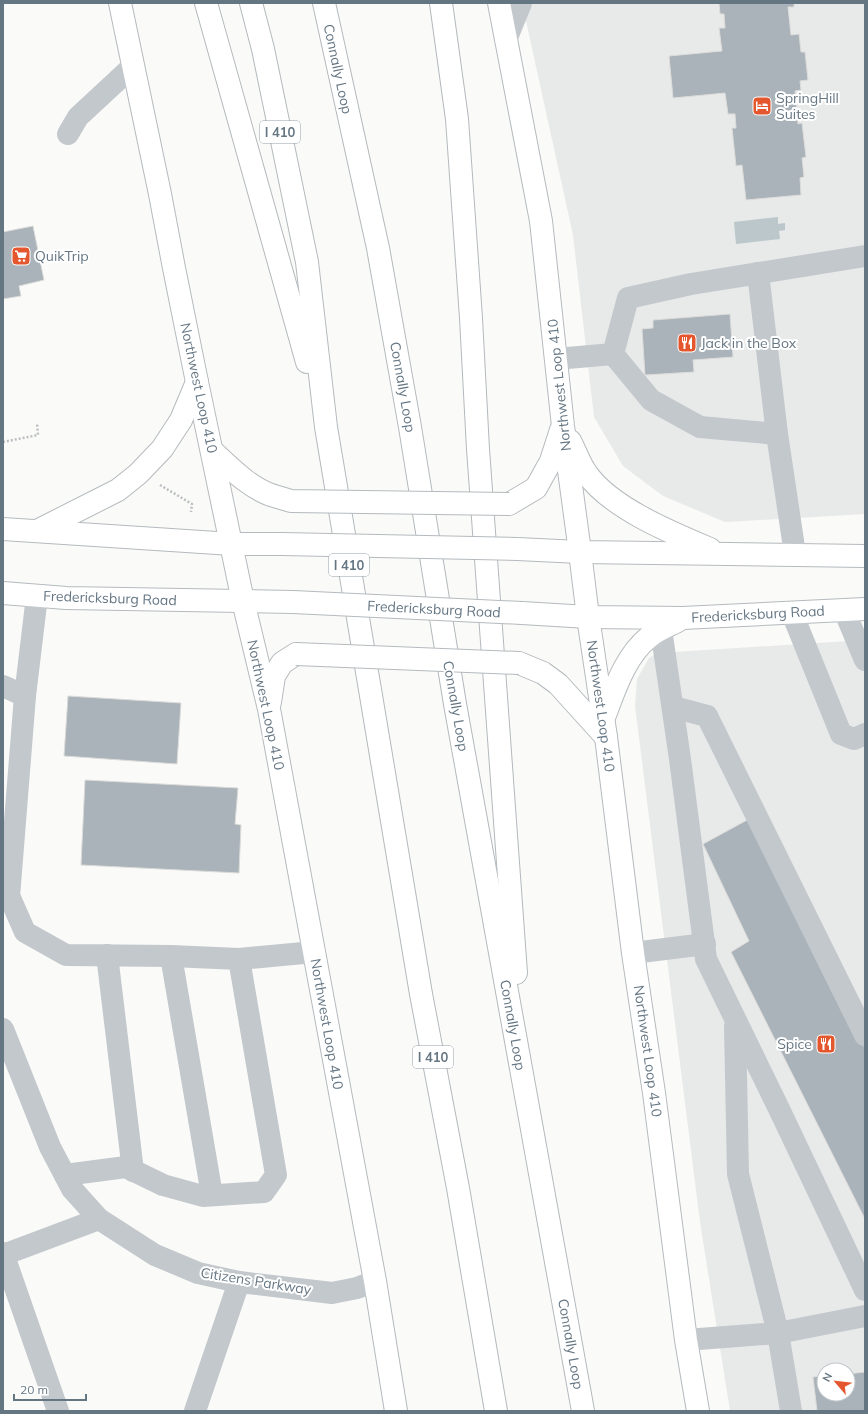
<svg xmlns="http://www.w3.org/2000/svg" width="868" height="1414" font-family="Mulish,sans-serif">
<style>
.built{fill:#e8e9e9;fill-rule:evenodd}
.water{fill:#bbc7cb}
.building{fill:#aab3b9;stroke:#dcdcda}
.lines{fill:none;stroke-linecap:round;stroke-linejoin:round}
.major-casing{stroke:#b5babe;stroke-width:24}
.highway-casing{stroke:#b4b9bd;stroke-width:24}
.path{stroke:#bbbfc2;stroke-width:2.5;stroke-dasharray:2 2;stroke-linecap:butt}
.minor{stroke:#c3c8cc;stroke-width:22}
.major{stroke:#fff;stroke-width:22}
.highway{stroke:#fff;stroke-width:22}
.major-bridge-casing{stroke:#b5babe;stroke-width:24;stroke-linecap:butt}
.major-bridge{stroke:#fff;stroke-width:22}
.labels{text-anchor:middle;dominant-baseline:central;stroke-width:4;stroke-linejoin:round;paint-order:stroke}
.shield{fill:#fff;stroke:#939fa8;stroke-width:1}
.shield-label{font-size:13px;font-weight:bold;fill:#657683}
.street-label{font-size:14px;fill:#657683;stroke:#fff}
.poi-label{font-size:14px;fill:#657683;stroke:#fff;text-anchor:start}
</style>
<rect width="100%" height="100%" fill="#fafaf8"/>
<!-- built -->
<g class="built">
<path d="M522 3H865V514L725 522 663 496 623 466 594 417 573 235Z"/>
<path d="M865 640V1411H730L700 1222 635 706 637 679 649 658 658 653ZM824 1370H848V1394H824Z"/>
</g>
<!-- water -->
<path class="water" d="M778 217V224L785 223V230L779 231 780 239 736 244 734 222Z"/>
<!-- building -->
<g class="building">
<path d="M719 3H794V7H788L791 35 799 34 801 52H805L808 80 800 81 801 90 795 91 798 124 802 123 806 157 802 158 804 177 800 178 801 195 746 200 742 165 736 166 732 128H736L735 114H728L725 93 673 98 669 56 722 51 719 28H725L724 14H720Z"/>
<path d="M33 226 44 280 19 286 21 296 3 299V232Z"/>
<path d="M730 314 733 357 693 360 694 372 645 375 642 329 653 328V320Z"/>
<path d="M68 696 181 703 177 764 64 756Z"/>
<path d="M85 780 238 788 235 824 241 825 239 873 81 865Z"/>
<path d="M749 819 865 1048V1219L731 952 749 941 703 844Z"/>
<path d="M865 1372V1411H817L813 1377 824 1376V1394H848V1374Z"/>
</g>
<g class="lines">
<!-- major casing -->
<g class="major-casing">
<g id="major">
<path d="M120 3 160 194 174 268 197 382 243 601 269 709 375 1281 396 1411"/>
<path d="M499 3 541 221 563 426 580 552 588 617 606 737 633 953 654 1093 686 1340 698 1411"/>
<path d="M570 441C576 452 580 465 587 474 611 508 672 533 710 549"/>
<path d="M212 451C231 468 247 486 271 495"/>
<path d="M509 504 536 488 551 461 561 430"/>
<path d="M3 529 232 544H282"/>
<path d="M39 530 118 490 138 474 162 449 181 420 197 382"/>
<path d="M517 549 580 552 865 556"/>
<path d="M3 593 66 598 293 602"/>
<path d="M522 613 588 617 683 618 865 609"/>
<path d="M519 663 543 673 558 684 606 737"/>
<path d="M270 702 274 676 282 663 296 654"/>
<path d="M603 720C614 692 624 657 649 637 658 629 671 625 681 619"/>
</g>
</g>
<!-- highway casing -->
<g class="highway-casing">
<g id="highway">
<path d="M206 3 307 362"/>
<path d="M251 3 263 49 307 262 326 427 421 994 458 1188 496 1411"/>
<path d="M324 3 378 248 410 427 455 704 583 1411"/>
<path d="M441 3 457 119 471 318 478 449 516 973"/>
</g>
</g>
<!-- path -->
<g class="path">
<path d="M3 442 38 435 37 423"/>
<path d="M160 485 192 504 191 512"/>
</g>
<!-- minor -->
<g class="minor">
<path d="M506 40 521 3"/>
<path d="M68 134 78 117 133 66"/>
<path d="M758 273 777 434"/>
<path d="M613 354 651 400 700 427 777 434 795 554"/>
<path d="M556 359 613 354 628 298 691 284 865 256"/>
<path d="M844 610 865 660"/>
<path d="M792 613 841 734 854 739 865 734"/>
<path d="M661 629 680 759 706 959 780 1111 865 1290"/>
<path d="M3 686 25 696"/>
<path d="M673 707 707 716 865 1035"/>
<path d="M3 882 25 932 66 955 171 956 239 959 276 1175 264 1192 203 1196 163 1185 126 1167 65 1175"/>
<path d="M9 897 25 696 37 596"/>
<path d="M633 953 705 944"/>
<path d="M107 955 133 1171"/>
<path d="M171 956 212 1195"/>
<path d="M239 959 314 952"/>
<path d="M735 1026 738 1174 778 1333 791 1411"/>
<path d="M3 1029 50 1147 72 1189 99 1219 155 1255 198 1273 239 1282 332 1293 357 1288 375 1281"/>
<path d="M3 1253 58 1411"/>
<path d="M3 1255 99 1219"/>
<path d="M686 1340 778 1333 865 1316"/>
<path d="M195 1411 239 1282"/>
</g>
<!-- major -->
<use href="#major" class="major"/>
<!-- highway -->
<use href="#highway" class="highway"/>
<!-- major-bridge casing -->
<g class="major-bridge-casing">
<g id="major-bridge">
<path d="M271 495 291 501 509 504"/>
<path d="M282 544 517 549"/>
<path d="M293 602 522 613"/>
<path d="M296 654 519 663"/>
</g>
</g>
<!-- major-bridge -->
<use href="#major-bridge" class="major-bridge"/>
</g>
<!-- icons -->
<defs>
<g id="hotel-square" transform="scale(1)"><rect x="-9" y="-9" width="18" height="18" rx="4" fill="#e4572e" stroke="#fff"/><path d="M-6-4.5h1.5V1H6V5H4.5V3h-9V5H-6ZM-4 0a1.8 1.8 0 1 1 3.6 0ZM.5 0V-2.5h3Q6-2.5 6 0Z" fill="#fff"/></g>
<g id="supermarket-square" transform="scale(1)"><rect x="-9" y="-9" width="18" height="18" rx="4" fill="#e4572e" stroke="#fff"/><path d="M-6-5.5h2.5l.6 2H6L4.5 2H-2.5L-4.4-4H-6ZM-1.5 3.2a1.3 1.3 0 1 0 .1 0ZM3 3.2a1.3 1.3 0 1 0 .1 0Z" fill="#fff"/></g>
<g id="restaurant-square" transform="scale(1)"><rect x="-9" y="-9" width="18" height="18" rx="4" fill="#e4572e" stroke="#fff"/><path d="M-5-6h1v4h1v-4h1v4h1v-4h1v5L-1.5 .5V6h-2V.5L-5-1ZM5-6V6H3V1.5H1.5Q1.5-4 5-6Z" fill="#fff"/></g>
</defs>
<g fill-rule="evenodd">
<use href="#hotel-square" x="762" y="106"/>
<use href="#supermarket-square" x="21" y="256"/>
<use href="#restaurant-square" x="687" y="343"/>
<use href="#restaurant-square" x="826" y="1044"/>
</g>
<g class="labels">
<!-- shield labels -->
<g class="shield">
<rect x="260" y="121" width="40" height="22" rx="3"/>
<rect x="329" y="554" width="40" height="22" rx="3"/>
<rect x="413" y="1046" width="40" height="22" rx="3"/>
</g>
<g class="shield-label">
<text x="280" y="132">I 410</text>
<text x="349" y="565">I 410</text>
<text x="433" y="1057">I 410</text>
</g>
<!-- street labels -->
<g class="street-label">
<text transform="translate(338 69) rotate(78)">Connally Loop</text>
<text transform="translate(559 385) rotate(-96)">Northwest Loop 410</text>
<text transform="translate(403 387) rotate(80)">Connally Loop</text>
<text transform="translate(199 388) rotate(78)">Northwest Loop 410</text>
<text transform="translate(110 598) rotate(2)">Fredericksburg Road</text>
<text transform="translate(434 609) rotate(3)">Fredericksburg Road</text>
<text transform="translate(758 614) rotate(-3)">Fredericksburg Road</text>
<text transform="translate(266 705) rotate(78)">Northwest Loop 410</text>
<text transform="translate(456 706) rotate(80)">Connally Loop</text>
<text transform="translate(601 706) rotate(82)">Northwest Loop 410</text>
<text transform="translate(327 1024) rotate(80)">Northwest Loop 410</text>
<text transform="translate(513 1025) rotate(80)">Connally Loop</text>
<text transform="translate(648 1051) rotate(82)">Northwest Loop 410</text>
<text transform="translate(256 1281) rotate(9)">Citizens Parkway</text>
<text transform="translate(571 1344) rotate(80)">Connally Loop</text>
</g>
<!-- poi labels -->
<g class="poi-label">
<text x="776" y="98">SpringHill<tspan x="776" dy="16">Suites</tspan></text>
<text x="35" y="256">QuikTrip</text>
<text x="701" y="343">Jack in the Box</text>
<text x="812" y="1044" text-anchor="end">Spice</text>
</g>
</g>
<!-- border -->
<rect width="868" height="1414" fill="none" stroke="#657683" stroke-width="8"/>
<!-- north arrow -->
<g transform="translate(836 1382) rotate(298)"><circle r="19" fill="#ffffff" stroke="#c1c8cd"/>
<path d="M0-3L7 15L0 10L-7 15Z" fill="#e4572e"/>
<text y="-6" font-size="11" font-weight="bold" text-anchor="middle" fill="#657683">N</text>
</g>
<!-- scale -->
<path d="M14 1394v6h72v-6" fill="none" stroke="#657683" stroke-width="2"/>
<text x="20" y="1394" font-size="12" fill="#657683" stroke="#ffffff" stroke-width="3" paint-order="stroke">20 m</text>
</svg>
